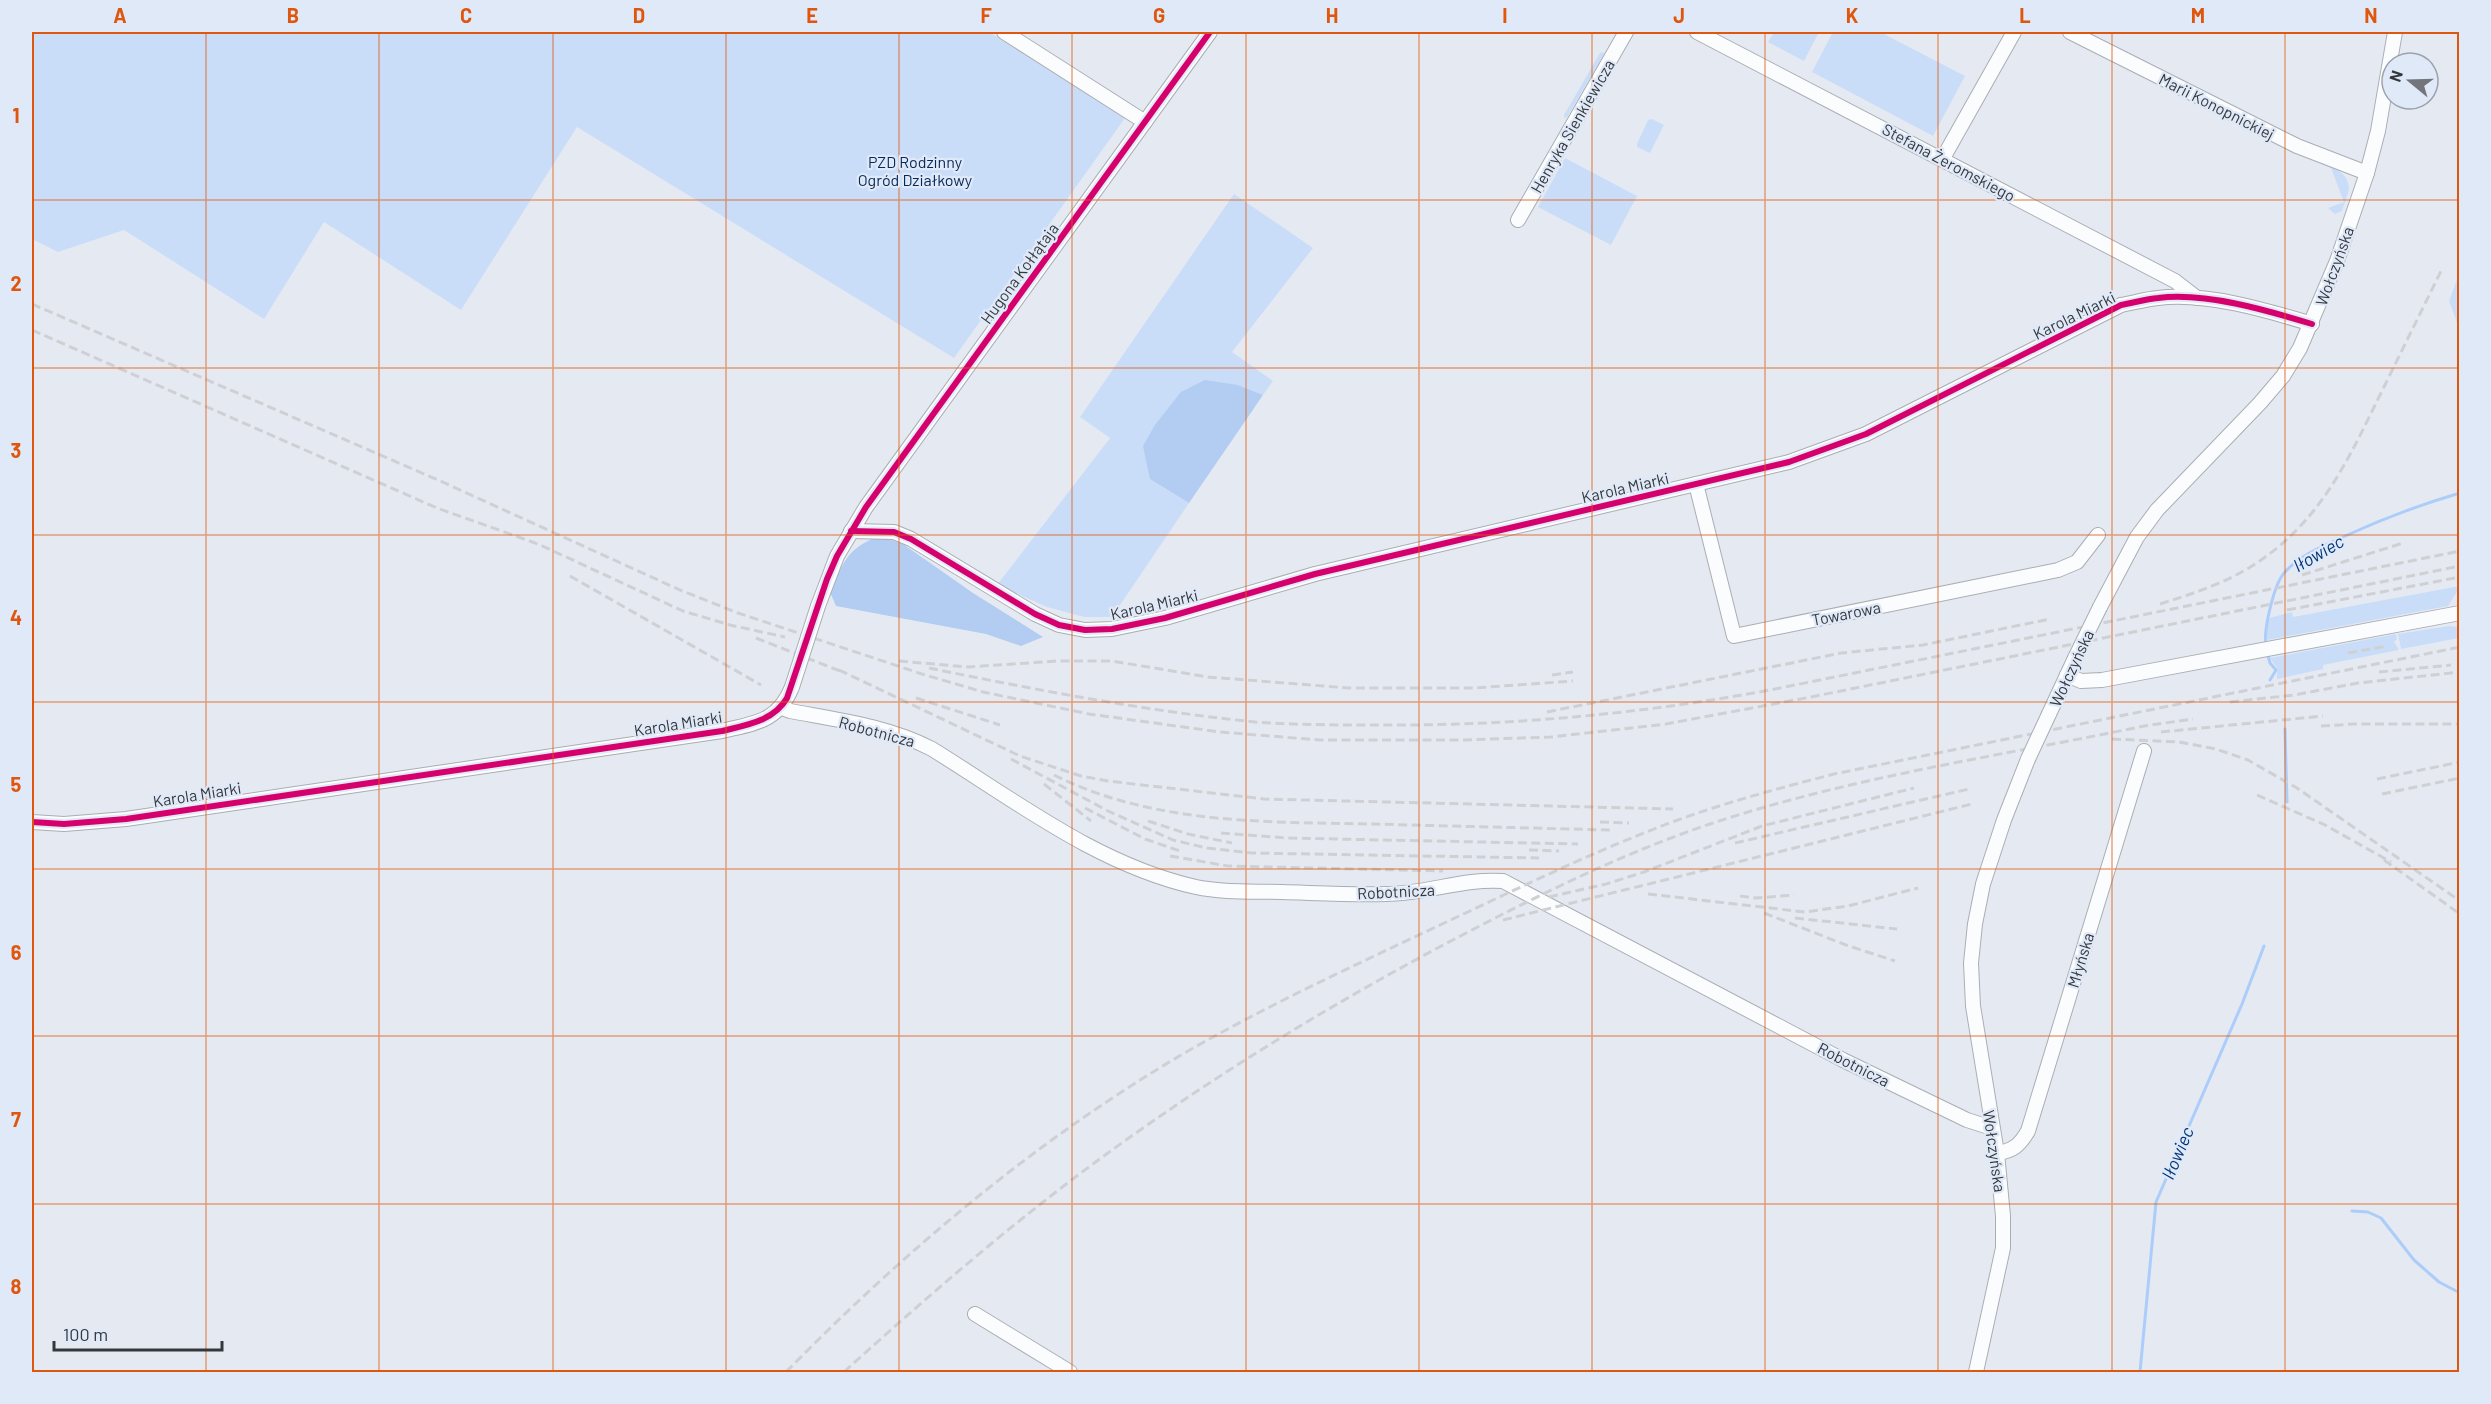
<svg xmlns="http://www.w3.org/2000/svg" width="2491" height="1404" font-family="Barlow,sans-serif">
<style>
.green{fill:#caddf8}
.forest{fill:#b2ccf2}
.lines{fill:none;stroke-linecap:round;stroke-linejoin:round}
.stream{stroke:#accdfa;stroke-width:3}
.minor-casing{stroke:#aaaeb4;stroke-width:16}
.minor{stroke:#fbfcfd;stroke-width:14}
.rail{stroke:#cfd0d3;stroke-width:3;stroke-dasharray:9 4.5;stroke-linecap:butt}
.minor-bridge-casing{stroke:#aaaeb4;stroke-width:16;stroke-linecap:butt}
.minor-bridge{stroke:#fbfcfd;stroke-width:14}
.cycleway-casing{stroke:#e0e9f7;stroke-width:10}
.cycleway{stroke:#d6006c;stroke-width:6}
.grid{fill:none;stroke:#df570e;stroke-width:1.5;stroke-opacity:0.55}
.labels{text-anchor:middle;dominant-baseline:central;stroke-width:4.5;stroke-linejoin:round;paint-order:stroke}
.street-label{font-size:16px;fill:#34383d;stroke:#e0e9f7}
.park-label{font-size:16px;fill:#062959;stroke:#e0e9f7}
.water-label{font-size:18px;font-style:italic;fill:#003578;stroke:#e0e9f7}
.neatline{fill:none;stroke:#df570e;stroke-width:2}
.grid-label{font-size:20px;text-anchor:middle;font-weight:bold;fill:#df570e}
</style>
<rect width="100%" height="100%" fill="#e5eaf2"/>
<!-- green -->
<g class="green">
<path d="M32 32H989L1125 118 954 358 577 127 461 310 324 222 264 319 124 230 58 252 32 239Z"/>
<path d="M1774 32H1819L1804 61 1768 42Z"/>
<path d="M1833 32H1880L1965 76 1933 136 1812 72Z"/>
<path d="M1603 52 1604 54 1567 117 1564 118V115L1600 53Z"/>
<path d="M1652 119 1664 125 1650 153 1637 147V144L1648 120Z"/>
<path d="M2300 153C2315 159 2349 168 2349 188 2348 195 2344 204 2342 211L2335 214 2328 208 2344 202 2331 168 2300 155 2298 158Z"/>
<path d="M1565 158 1637 196 1611 245 1538 207Z"/>
<path d="M1234 194 1313 248 1232 352 1273 381 1263 395 1238 385 1150 479 1189 503 1112 617H1084L1047 607 997 585 1110 438 1080 417Z"/>
<path d="M2459 274V328L2449 301Z"/>
<path d="M2454 587H2460L2448 606 2267 640 2266 626 2269 618 2292 612 2293 617Z"/>
<path d="M2449 626 2459 627V638L2401 649 2398 634Z"/>
<path d="M2396 634 2397 640 2394 641 2399 650 2323 665V669L2277 679V668L2270 658Z"/>
</g>
<!-- forest -->
<g class="forest">
<path d="M1205 380 1238 385 1263 395 1189 503 1150 479 1143 446 1155 425 1181 392Z"/>
<path d="M879 536 903 544 973 593 1043 637 1021 646 986 634 836 606 830 592C844 562 846 549 879 536Z"/>
</g>
<g class="lines">
<!-- stream -->
<g class="stream">
<path d="M2266 646C2263 631 2274 583 2285 572 2300 555 2323 546 2343 537 2382 519 2419 505 2460 493"/>
<path d="M2267 652 2270 663 2276 670 2270 680"/>
<path d="M2285 729 2287 802"/>
<path d="M2352 1211 2368 1212 2381 1218 2414 1260 2439 1282 2460 1293"/>
<path d="M2140 1372 2156 1202 2242 1004 2264 946"/>
</g>
<!-- minor casing -->
<g class="minor-casing">
<g id="minor">
<path d="M1004 32 1145 122"/>
<path d="M1697 32 2175 281 2197 298"/>
<path d="M2070 32 2297 146 2367 173"/>
<path d="M1943 158 2014 32"/>
<path d="M1518 220 1626 32"/>
<path d="M1696 484 1734 636 2058 570 2077 562 2098 535"/>
<path d="M851 531 894 532 911 539 1035 614 1059 625 1085 630 1112 629 1165 618 1315 574 1789 462 1866 434 2121 305C2133 303 2146 299 2158 298 2205 292 2266 310 2312 324"/>
<path d="M818 606 837 556 866 507 1210 32"/>
<path d="M2100 607 2137 537 2157 510 2260 403 2283 376 2300 348 2337 261 2367 173 2378 131 2395 32"/>
<path d="M2067 675 2081 681 2102 680 2460 613"/>
<path d="M782 708 790 711C838 720 888 726 932 749 1016 801 1098 865 1196 887 1224 893 1254 891 1282 892 1317 893 1352 895 1386 894 1426 894 1464 878 1503 881L1843 1060 1967 1120 1992 1128"/>
<path d="M2049 714 2076 656"/>
<path d="M32 822 64 824 126 819 722 731C755 723 778 722 792 687"/>
<path d="M1997 1153C2013 1151 2020 1145 2028 1131L2144 751"/>
<path d="M975 1314 1070 1372"/>
<path d="M1976 1372 2003 1248V1216L1997 1153 1973 1006 1971 963 1975 924 1983 884 2004 820 2028 759"/>
</g>
</g>
<!-- minor -->
<use href="#minor" class="minor"/>
<!-- rail -->
<g class="rail">
<path d="M32 304 438 480 680 590 738 613 922 674 983 692 1089 714 1220 732 1320 740H1461L1551 737 1666 724 1811 697 2460 566"/>
<path d="M32 330 437 508 538 544 683 611 730 625 785 637"/>
<path d="M2302 575 2403 543"/>
<path d="M570 576 761 685"/>
<path d="M2160 604C2192 594 2223 584 2252 566 2320 523 2347 462 2381 393 2401 352 2421 312 2441 271"/>
<path d="M2287 610 2460 577"/>
<path d="M756 638 845 673"/>
<path d="M2348 653 2387 646"/>
<path d="M899 661 968 667 1057 661H1112L1208 677 1349 688H1474L1573 681"/>
<path d="M929 668C1037 690 1146 711 1255 722 1296 725 1337 725 1378 725 1510 726 1640 714 1770 690L2460 551"/>
<path d="M839 670 1020 756 1081 776 1108 781 1264 799 1673 809"/>
<path d="M2379 672 2451 665"/>
<path d="M1552 675 1573 672"/>
<path d="M916 698 1000 725"/>
<path d="M2230 702 2294 695 2358 683 2460 672"/>
<path d="M1547 712 1841 653 1923 645 2050 619"/>
<path d="M2321 726 2354 724H2460"/>
<path d="M2161 732 2323 716"/>
<path d="M2112 739 2179 742 2216 749 2248 760 2297 788 2460 901"/>
<path d="M1011 759 1108 811 1173 840 1207 848 1251 853 1539 858"/>
<path d="M1054 775C1152 824 1263 822 1370 824 1450 826 1531 828 1611 830"/>
<path d="M2377 779 2460 762"/>
<path d="M1044 784 1091 821"/>
<path d="M2382 794 2460 778"/>
<path d="M2257 795 2325 825 2391 862"/>
<path d="M1085 808 1145 839 1183 852"/>
<path d="M1148 821 1188 834 1232 843"/>
<path d="M1600 822 1629 823"/>
<path d="M1221 833 1287 838 1578 844"/>
<path d="M1735 843 1969 789"/>
<path d="M1529 850 1559 851"/>
<path d="M1170 856 1228 866 1443 871"/>
<path d="M2384 860 2460 914"/>
<path d="M1648 894 1805 912 1848 906 1918 888"/>
<path d="M1740 896 1756 898 1794 895"/>
<path d="M1549 897 1606 884 1644 872 1762 826 1914 788"/>
<path d="M1764 913 1846 945 1895 961"/>
<path d="M1795 918 1897 929"/>
<path d="M1503 920 1972 804"/>
<path d="M786 1372C903 1253 1028 1147 1171 1061 1257 1010 1349 968 1440 925 1517 889 1594 851 1675 821 1727 802 1780 788 1834 774L2460 647"/>
<path d="M844 1372C930 1294 1018 1218 1112 1150 1219 1073 1330 1005 1447 943 1533 898 1618 855 1710 824 1851 777 2000 756 2144 726L2193 719"/>
</g>
<!-- minor-bridge casing -->
<g class="minor-bridge-casing">
<g id="minor-bridge">
<path d="M2076 656 2100 607"/>
<path d="M792 687 818 606"/>
<path d="M2028 759 2049 714"/>
</g>
</g>
<!-- minor-bridge -->
<use href="#minor-bridge" class="minor-bridge"/>
<!-- cycleway casing -->
<g class="cycleway-casing">
<g id="cycleway">
<path d="M851 531 894 532 911 539 1035 614 1059 625 1085 630 1112 629 1165 618 1315 574 1789 462 1866 434 2121 305C2133 303 2146 299 2158 298 2205 292 2266 310 2312 324"/>
<path d="M32 822 64 824 126 819 722 731C746 725 774 721 787 698L827 579 837 556 866 507 1210 32"/>
</g>
</g>
<!-- cycleway -->
<use href="#cycleway" class="cycleway"/>
</g>
<!-- grid -->
<path class="grid" d="M206 32V1372M379 32V1372M553 32V1372M726 32V1372M899 32V1372M1072 32V1372M1246 32V1372M1419 32V1372M1592 32V1372M1765 32V1372M1938 32V1372M2112 32V1372M2285 32V1372M32 200H2460M32 368H2460M32 535H2460M32 702H2460M32 869H2460M32 1036H2460M32 1204H2460"/>
<g class="labels">
<!-- street labels -->
<g class="street-label">
<text transform="translate(2217 106) rotate(27)">Marii Konopnickiej</text>
<text transform="translate(1572 126) rotate(-60)">Henryka Sienkiewicza</text>
<text transform="translate(1949 162) rotate(28)">Stefana Żeromskiego</text>
<text transform="translate(2334 266) rotate(-70)">Wołczyńska</text>
<text transform="translate(1019 273) rotate(-54)">Hugona Kołłątaja</text>
<text transform="translate(2074 315) rotate(-26)">Karola Miarki</text>
<text transform="translate(1625 487) rotate(-13)">Karola Miarki</text>
<text transform="translate(1154 604) rotate(-13)">Karola Miarki</text>
<text transform="translate(1846 613) rotate(-11)">Towarowa</text>
<text transform="translate(2071 668) rotate(-65)">Wołczyńska</text>
<text transform="translate(678 723) rotate(-9)">Karola Miarki</text>
<text transform="translate(877 731) rotate(15)">Robotnicza</text>
<text transform="translate(197 794) rotate(-9)">Karola Miarki</text>
<text transform="translate(1396 891) rotate(-3)">Robotnicza</text>
<text transform="translate(2080 960) rotate(-73)">Młyńska</text>
<text transform="translate(1854 1064) rotate(27)">Robotnicza</text>
<text transform="translate(1995 1151) rotate(82)">Wołczyńska</text>
</g>
<!-- park labels -->
<g class="park-label">
<text x="915" y="161">PZD Rodzinny<tspan x="915" dy="18">Ogród Działkowy</tspan></text>
</g>
<!-- water labels -->
<g class="water-label">
<text transform="translate(2318 553) rotate(-30)">Iłowiec</text>
<text transform="translate(2177 1153) rotate(-67)">Iłowiec</text>
</g>
</g>
<!-- border -->
<rect width="2491" height="1404" fill="none" stroke="#e0e9f7" stroke-width="66"/>
<!-- north arrow -->
<g transform="translate(2410 81) rotate(289)"><circle r="28" fill="#e0e9f7" stroke="#9ba2ad" stroke-width="1.5"/>
<path d="M0-4.5L10 22L0 15L-10 22Z" fill="#72767c"/>
<text y="-9" font-size="16" font-weight="bold" text-anchor="middle" fill="#34383d">N</text>
</g>
<!-- scale -->
<path d="M54 1341v9h168v-9" fill="none" stroke="#34383d" stroke-width="3"/>
<text x="63" y="1341" font-size="18" fill="#34383d" stroke="#e0e9f7" stroke-width="4.5" paint-order="stroke">100 m</text>
<rect x="33" y="33" width="2425" height="1338" class="neatline"/>
<g class="grid-label">
<text x="120" y="23">A</text>
<text x="293" y="23">B</text>
<text x="466" y="23">C</text>
<text x="639" y="23">D</text>
<text x="812" y="23">E</text>
<text x="986" y="23">F</text>
<text x="1159" y="23">G</text>
<text x="1332" y="23">H</text>
<text x="1505" y="23">I</text>
<text x="1679" y="23">J</text>
<text x="1852" y="23">K</text>
<text x="2025" y="23">L</text>
<text x="2198" y="23">M</text>
<text x="2371" y="23">N</text>
<text x="16" y="123">1</text>
<text x="16" y="291">2</text>
<text x="16" y="458">3</text>
<text x="16" y="625">4</text>
<text x="16" y="792">5</text>
<text x="16" y="960">6</text>
<text x="16" y="1127">7</text>
<text x="16" y="1294">8</text>
</g>
</svg>
